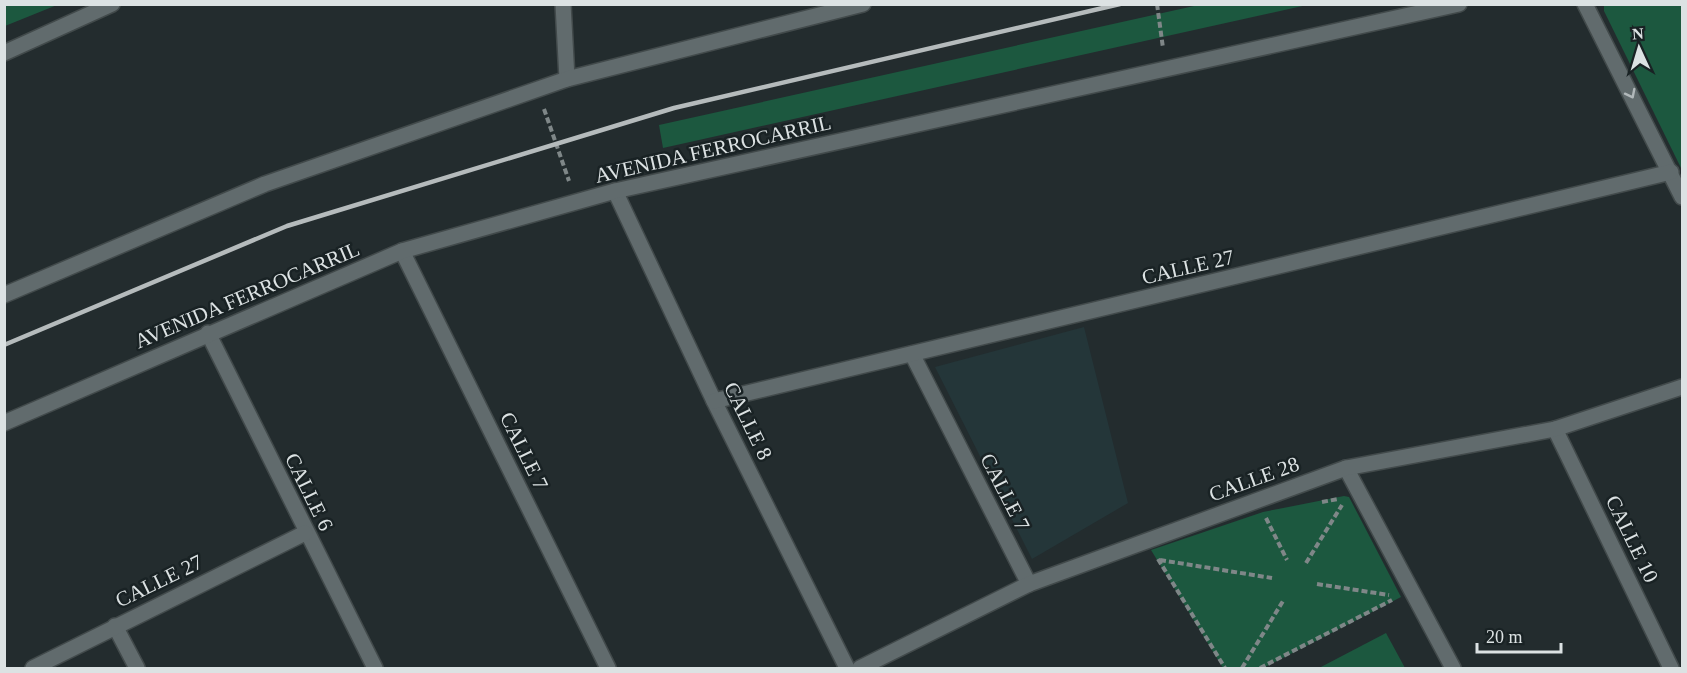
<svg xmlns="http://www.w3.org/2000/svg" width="1687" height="673" font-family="'Times New Roman',serif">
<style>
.built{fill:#243639}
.green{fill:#1c583f}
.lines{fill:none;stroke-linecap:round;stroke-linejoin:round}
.minor-casing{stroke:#424a4b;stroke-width:18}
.path{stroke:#7f8788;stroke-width:4;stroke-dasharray:6 3;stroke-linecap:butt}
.minor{stroke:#616b6d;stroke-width:15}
.rail{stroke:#b5bbbc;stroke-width:4.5}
.oneway{stroke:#b1b8ba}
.labels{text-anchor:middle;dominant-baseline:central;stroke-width:5;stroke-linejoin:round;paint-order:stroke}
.street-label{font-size:21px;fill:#dce2e3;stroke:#192224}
</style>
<rect width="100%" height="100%" fill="#232c2e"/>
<!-- built -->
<path class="built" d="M1084 327 1128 503 1032 559 935 367Z"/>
<!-- green -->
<g class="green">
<path d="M5 4H57V5L5 26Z"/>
<path d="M1203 4 1307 5 663 148 659 125Z"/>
<path d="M1604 5H1682V170L1604 11Z"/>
<path d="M1344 496 1349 497 1401 597 1263 668H1223L1151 550 1263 512Z"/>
<path d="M1386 633 1405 668H1319Z"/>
</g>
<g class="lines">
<!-- minor casing -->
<g class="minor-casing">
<g id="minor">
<path d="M563 4 567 79"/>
<path d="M1585 4 1682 197"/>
<path d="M4 53 112 4"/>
<path d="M615 191 714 401 847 668"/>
<path d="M402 251 608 668"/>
<path d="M4 295 265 184 567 79 863 4"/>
<path d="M208 333 375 668"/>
<path d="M912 354 1029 584"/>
<path d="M714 401 1671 172"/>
<path d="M4 423 402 251 615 191 1459 4"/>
<path d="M1555 429 1671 668"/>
<path d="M1346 468 1453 668"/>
<path d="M115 626 137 668"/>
<path d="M33 668 305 533"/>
<path d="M860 668 1029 584 1346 468 1555 429 1682 387"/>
</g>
</g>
<!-- path -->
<g class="path">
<path d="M1157 4 1163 48"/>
<path d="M544 109 569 181"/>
<path d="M1322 502 1338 499"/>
<path d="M1266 518 1287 560"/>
<path d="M1158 559 1225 668"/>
<path d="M1160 560 1272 578"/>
<path d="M1306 563 1342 505"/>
<path d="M1317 584 1389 595"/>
<path d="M1242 668 1283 601"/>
<path d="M1260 668 1392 600"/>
</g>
<!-- minor -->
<use href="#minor" class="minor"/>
<!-- rail -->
<path class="rail" d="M4 345 287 226 674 108 1120 4"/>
</g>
<!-- one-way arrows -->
<defs><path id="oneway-chevron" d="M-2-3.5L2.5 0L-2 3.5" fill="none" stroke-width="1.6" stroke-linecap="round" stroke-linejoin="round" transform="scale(1.5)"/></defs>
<use class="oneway" href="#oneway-chevron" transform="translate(1631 94) rotate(63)"/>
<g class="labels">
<!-- street labels -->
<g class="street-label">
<text transform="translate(713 149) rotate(-13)">AVENIDA FERROCARRIL</text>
<text transform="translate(1188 267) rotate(-13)">CALLE 27</text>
<text transform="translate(247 295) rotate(-23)">AVENIDA FERROCARRIL</text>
<text transform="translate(748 421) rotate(64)">CALLE 8</text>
<text transform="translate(524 451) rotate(64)">CALLE 7</text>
<text transform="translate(1254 479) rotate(-20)">CALLE 28</text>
<text transform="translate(309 492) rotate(64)">CALLE 6</text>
<text transform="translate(1005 492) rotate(63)">CALLE 7</text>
<text transform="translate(1632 539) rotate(64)">CALLE 10</text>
<text transform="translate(159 581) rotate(-26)">CALLE 27</text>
</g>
</g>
<!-- border -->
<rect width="1687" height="673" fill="none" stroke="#dce2e3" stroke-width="12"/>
<!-- north arrow -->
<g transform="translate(1639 48) rotate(356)" stroke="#192224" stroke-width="4.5" paint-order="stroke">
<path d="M0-4.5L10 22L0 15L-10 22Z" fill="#dce2e3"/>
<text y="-9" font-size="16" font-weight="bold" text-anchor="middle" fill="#dce2e3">N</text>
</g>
<!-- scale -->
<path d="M1477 643v9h84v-9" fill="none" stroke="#dce2e3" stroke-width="3"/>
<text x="1486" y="643" font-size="18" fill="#dce2e3" stroke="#192224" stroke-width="4.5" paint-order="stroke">20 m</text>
</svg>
